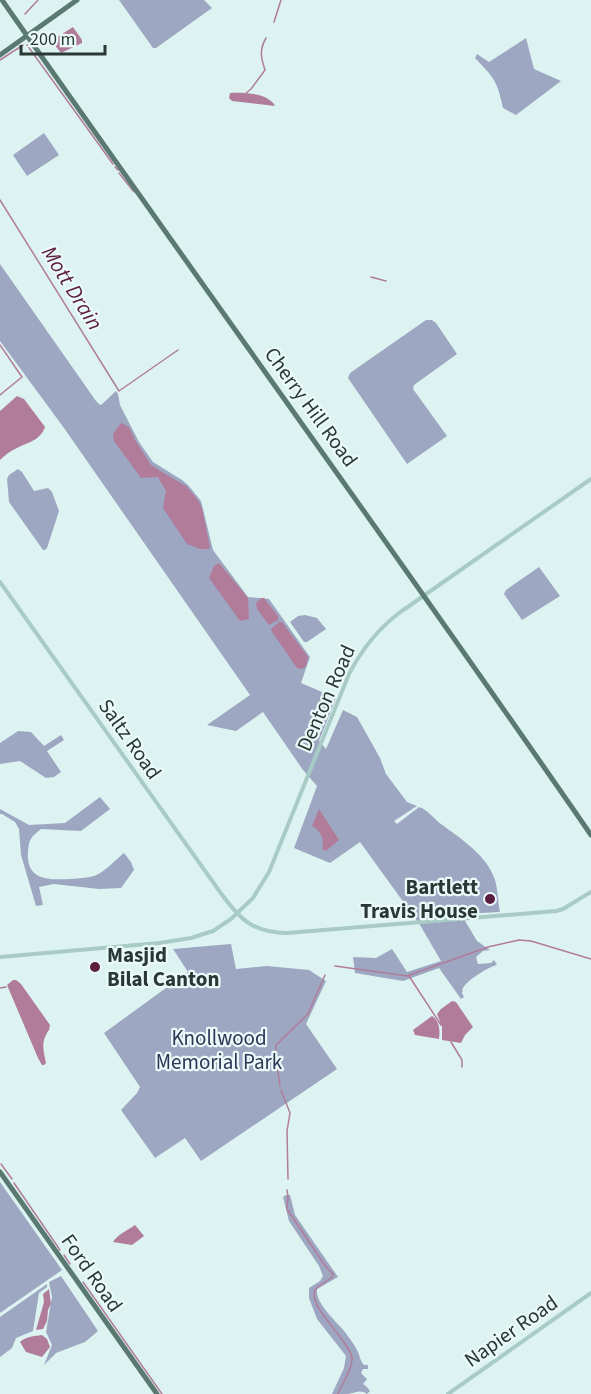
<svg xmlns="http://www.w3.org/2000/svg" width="591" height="1394" font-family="'Source Sans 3',sans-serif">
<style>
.green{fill:#9da7c2}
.water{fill:#b07c9a}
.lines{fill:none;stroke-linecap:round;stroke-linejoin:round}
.stream{stroke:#b07c9a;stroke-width:1.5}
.minor{stroke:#a9cbc6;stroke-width:4}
.major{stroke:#5a7a71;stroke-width:5}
.poi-dot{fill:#5b1e3f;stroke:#eafaf9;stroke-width:2}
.labels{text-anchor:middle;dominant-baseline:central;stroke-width:4.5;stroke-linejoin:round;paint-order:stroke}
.street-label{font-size:21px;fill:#293834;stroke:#eafaf9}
.poi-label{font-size:21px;font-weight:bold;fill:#293834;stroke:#eafaf9;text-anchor:end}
.park-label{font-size:21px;fill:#2c3757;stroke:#eafaf9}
.water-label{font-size:22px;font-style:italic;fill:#5b1e3f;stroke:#eafaf9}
</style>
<rect width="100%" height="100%" fill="#ddf3f1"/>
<!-- green -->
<g class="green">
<path d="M119 0H204L212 8 156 48H153Z"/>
<path d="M526 38 534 69 561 81 516 115 503 108C497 80 494 78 475 58L477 54 489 62Z"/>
<path d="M44 133 59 155 27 176 13 155Z"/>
<path d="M0 264 96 401 99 404 101 405 116 391 118 394 120 405 139 442 153 462 182 480 188 485 201 501 213 550 248 597 269 599 310 657 301 683 336 698 319 741 326 749 343 710 357 717 380 758 386 774 407 802 417 806 394 821 397 824 419 807C428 810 433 818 441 824 461 839 487 855 495 880 498 891 498 902 500 912L461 914 477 941 490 950 483 951 476 957 478 964 491 963 494 960 497 965C490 966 467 980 463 988 462 989 463 991 462 993L464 997 461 999 439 968 403 981 355 973 353 957 376 958 392 949 407 972 441 961 420 925 360 842 330 863 294 848 317 786 303 770 263 712 236 731 207 725 250 695 64 428 0 341Z"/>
<path d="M426 320H432L436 323 457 354 414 385 413 389 447 436 407 464 348 378 350 373Z"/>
<path d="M18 469 22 472 34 491 48 488 52 492 59 511 47 548 45 550H43L9 502 7 479 9 475Z"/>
<path d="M539 567 560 596 522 620 504 594 506 590Z"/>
<path d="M305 615 317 618 326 629 307 642H304L290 622 298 616Z"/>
<path d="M18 731 31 732 44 746 61 735 64 740 47 751 61 772 54 777 46 778 20 761 0 764V743Z"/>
<path d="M100 797 110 809 81 831 41 829C31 837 29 839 28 852 26 881 49 880 71 879 78 878 87 878 94 876 105 872 115 860 124 853L131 862 134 870 121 888 99 889 54 884 39 887 43 905 36 906 21 855 19 829 15 822 2 814H0V809L29 825 65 823Z"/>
<path d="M231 944 236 969 267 966 309 970 326 981 306 1024 337 1069 201 1161 185 1138 155 1158 121 1110 137 1093 140 1087 104 1033 188 972 173 949Z"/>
<path d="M0 1182 62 1270 0 1313Z"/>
<path d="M286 1195H290L295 1215 338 1277 317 1289C315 1303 336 1321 345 1332 349 1338 355 1345 358 1352 360 1357 360 1360 364 1365H368V1369H363L361 1373 367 1379 363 1384 366 1386 370 1391 367 1394C360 1389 356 1393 348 1394 343 1394 337 1394 332 1394L344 1368 346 1356 317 1319 309 1298V1288L320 1281 323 1276 319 1266 289 1221 283 1197Z"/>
<path d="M61 1276 98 1331 85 1342 56 1353 44 1365 52 1345 46 1332 52 1297 49 1282Z"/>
<path d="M47 1284V1287L39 1293 33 1331 16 1338 12 1348 0 1357V1317Z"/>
</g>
<!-- water -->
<g class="water">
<path d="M73 27 82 40V43L61 53 53 43 54 39Z"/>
<path d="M230 93C244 92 268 93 275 106L232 101 229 98Z"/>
<path d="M17 396 24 399 45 427C40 441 28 442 17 448 10 451 5 455 0 460V411Z"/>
<path d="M121 423 129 427 135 440 151 465 167 475 186 486 198 500 202 508 210 547 209 549H200L187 544 163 508 166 491 158 477 141 478 114 441 113 434Z"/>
<path d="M219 563 248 598 249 619 240 621 209 578 214 566Z"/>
<path d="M261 598H264L278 616V620L269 625 257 609 256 603Z"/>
<path d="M279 622H282L308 657 306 666 302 669 297 668 272 632 271 629Z"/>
<path d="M319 809 339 840 326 851 322 849C325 839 321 831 312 826Z"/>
<path d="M13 980H16L21 984 50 1025C48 1035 51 1025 46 1035 41 1044 44 1053 46 1063L44 1065H42L38 1058 7 985Z"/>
<path d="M452 1001 456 1002 473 1027 465 1035 461 1043 442 1040V1027L437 1014 441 1009Z"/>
<path d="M432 1016C440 1021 440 1031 439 1039L415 1035 413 1030Z"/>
<path d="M135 1225 144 1236 132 1245 113 1242C117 1235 128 1230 135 1225Z"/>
<path d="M49 1289 51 1304 48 1310 47 1321 43 1329 36 1330 44 1302 43 1294Z"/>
<path d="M42 1335 47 1339 50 1347 42 1357 26 1352 20 1342C25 1337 34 1336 42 1335Z"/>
</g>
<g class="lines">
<!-- stream -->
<g class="stream">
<path d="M25 14 38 0"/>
<path d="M274 22 281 0"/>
<path d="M27 45 113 164"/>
<path d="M0 60 23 45"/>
<path d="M245 94 251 89 265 70C261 58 259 50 266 38"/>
<path d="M115 167 118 170"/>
<path d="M119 173 134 192"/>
<path d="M0 200 119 391 178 350"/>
<path d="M371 277 386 281"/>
<path d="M0 345 22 377 0 395"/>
<path d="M335 966 407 976 488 947 519 940 531 941 591 959"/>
<path d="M409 976 441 1025"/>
<path d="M0 988 6 987"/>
<path d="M451 1042 462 1060V1067"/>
<path d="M280 1086 276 1059V1045L308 1014 325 975"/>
<path d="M281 1090 290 1113 287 1131 288 1179"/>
<path d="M1 1164 12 1179"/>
<path d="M14 1183 60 1250"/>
<path d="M287 1190 288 1197 287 1209 326 1267 333 1274 332 1277 318 1287 315 1290 314 1295C315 1302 319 1310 324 1316 330 1325 353 1350 352 1359 352 1371 342 1383 338 1394"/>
<path d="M64 1255 70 1264"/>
<path d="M83 1282 162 1394"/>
</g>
<!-- minor -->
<g class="minor">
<path d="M0 582 220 892C239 918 252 933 287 933L556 911 563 909 591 892"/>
<path d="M0 957 159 943 191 938 213 931 231 919 253 898 269 872 349 674C362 649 377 630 399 613L591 479"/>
<path d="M448 1394 591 1293"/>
</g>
<!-- major -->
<g class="major">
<path d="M2 0C197 279 398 555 591 835"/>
<path d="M0 55 77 0"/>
<path d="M0 1172 157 1394"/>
</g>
</g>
<!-- markers -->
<g class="poi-dot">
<circle cx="490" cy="899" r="6"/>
<circle cx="95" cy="967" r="6"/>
</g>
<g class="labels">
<!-- street labels -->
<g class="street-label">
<text transform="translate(311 407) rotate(54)">Cherry Hill Road</text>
<text transform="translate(326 698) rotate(-66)">Denton Road</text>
<text transform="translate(130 739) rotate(55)">Saltz Road</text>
<text transform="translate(92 1273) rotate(55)">Ford Road</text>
<text transform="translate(511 1331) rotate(-35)">Napier Road</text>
</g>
<!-- poi labels -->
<g class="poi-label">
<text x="478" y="887">Bartlett<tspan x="478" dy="24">Travis House</tspan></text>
<text x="107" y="955" text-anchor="start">Masjid<tspan x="107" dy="24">Bilal Canton</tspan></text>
</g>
<!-- park labels -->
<g class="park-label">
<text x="219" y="1038">Knollwood<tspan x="219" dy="24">Memorial Park</tspan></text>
</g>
<!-- water labels -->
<g class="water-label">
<text transform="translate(72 288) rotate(58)">Mott Drain</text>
</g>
</g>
<!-- scale -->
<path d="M21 45v9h84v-9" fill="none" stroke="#293834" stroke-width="3"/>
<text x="30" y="45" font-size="18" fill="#293834" stroke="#eafaf9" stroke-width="4.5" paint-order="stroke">200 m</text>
</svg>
